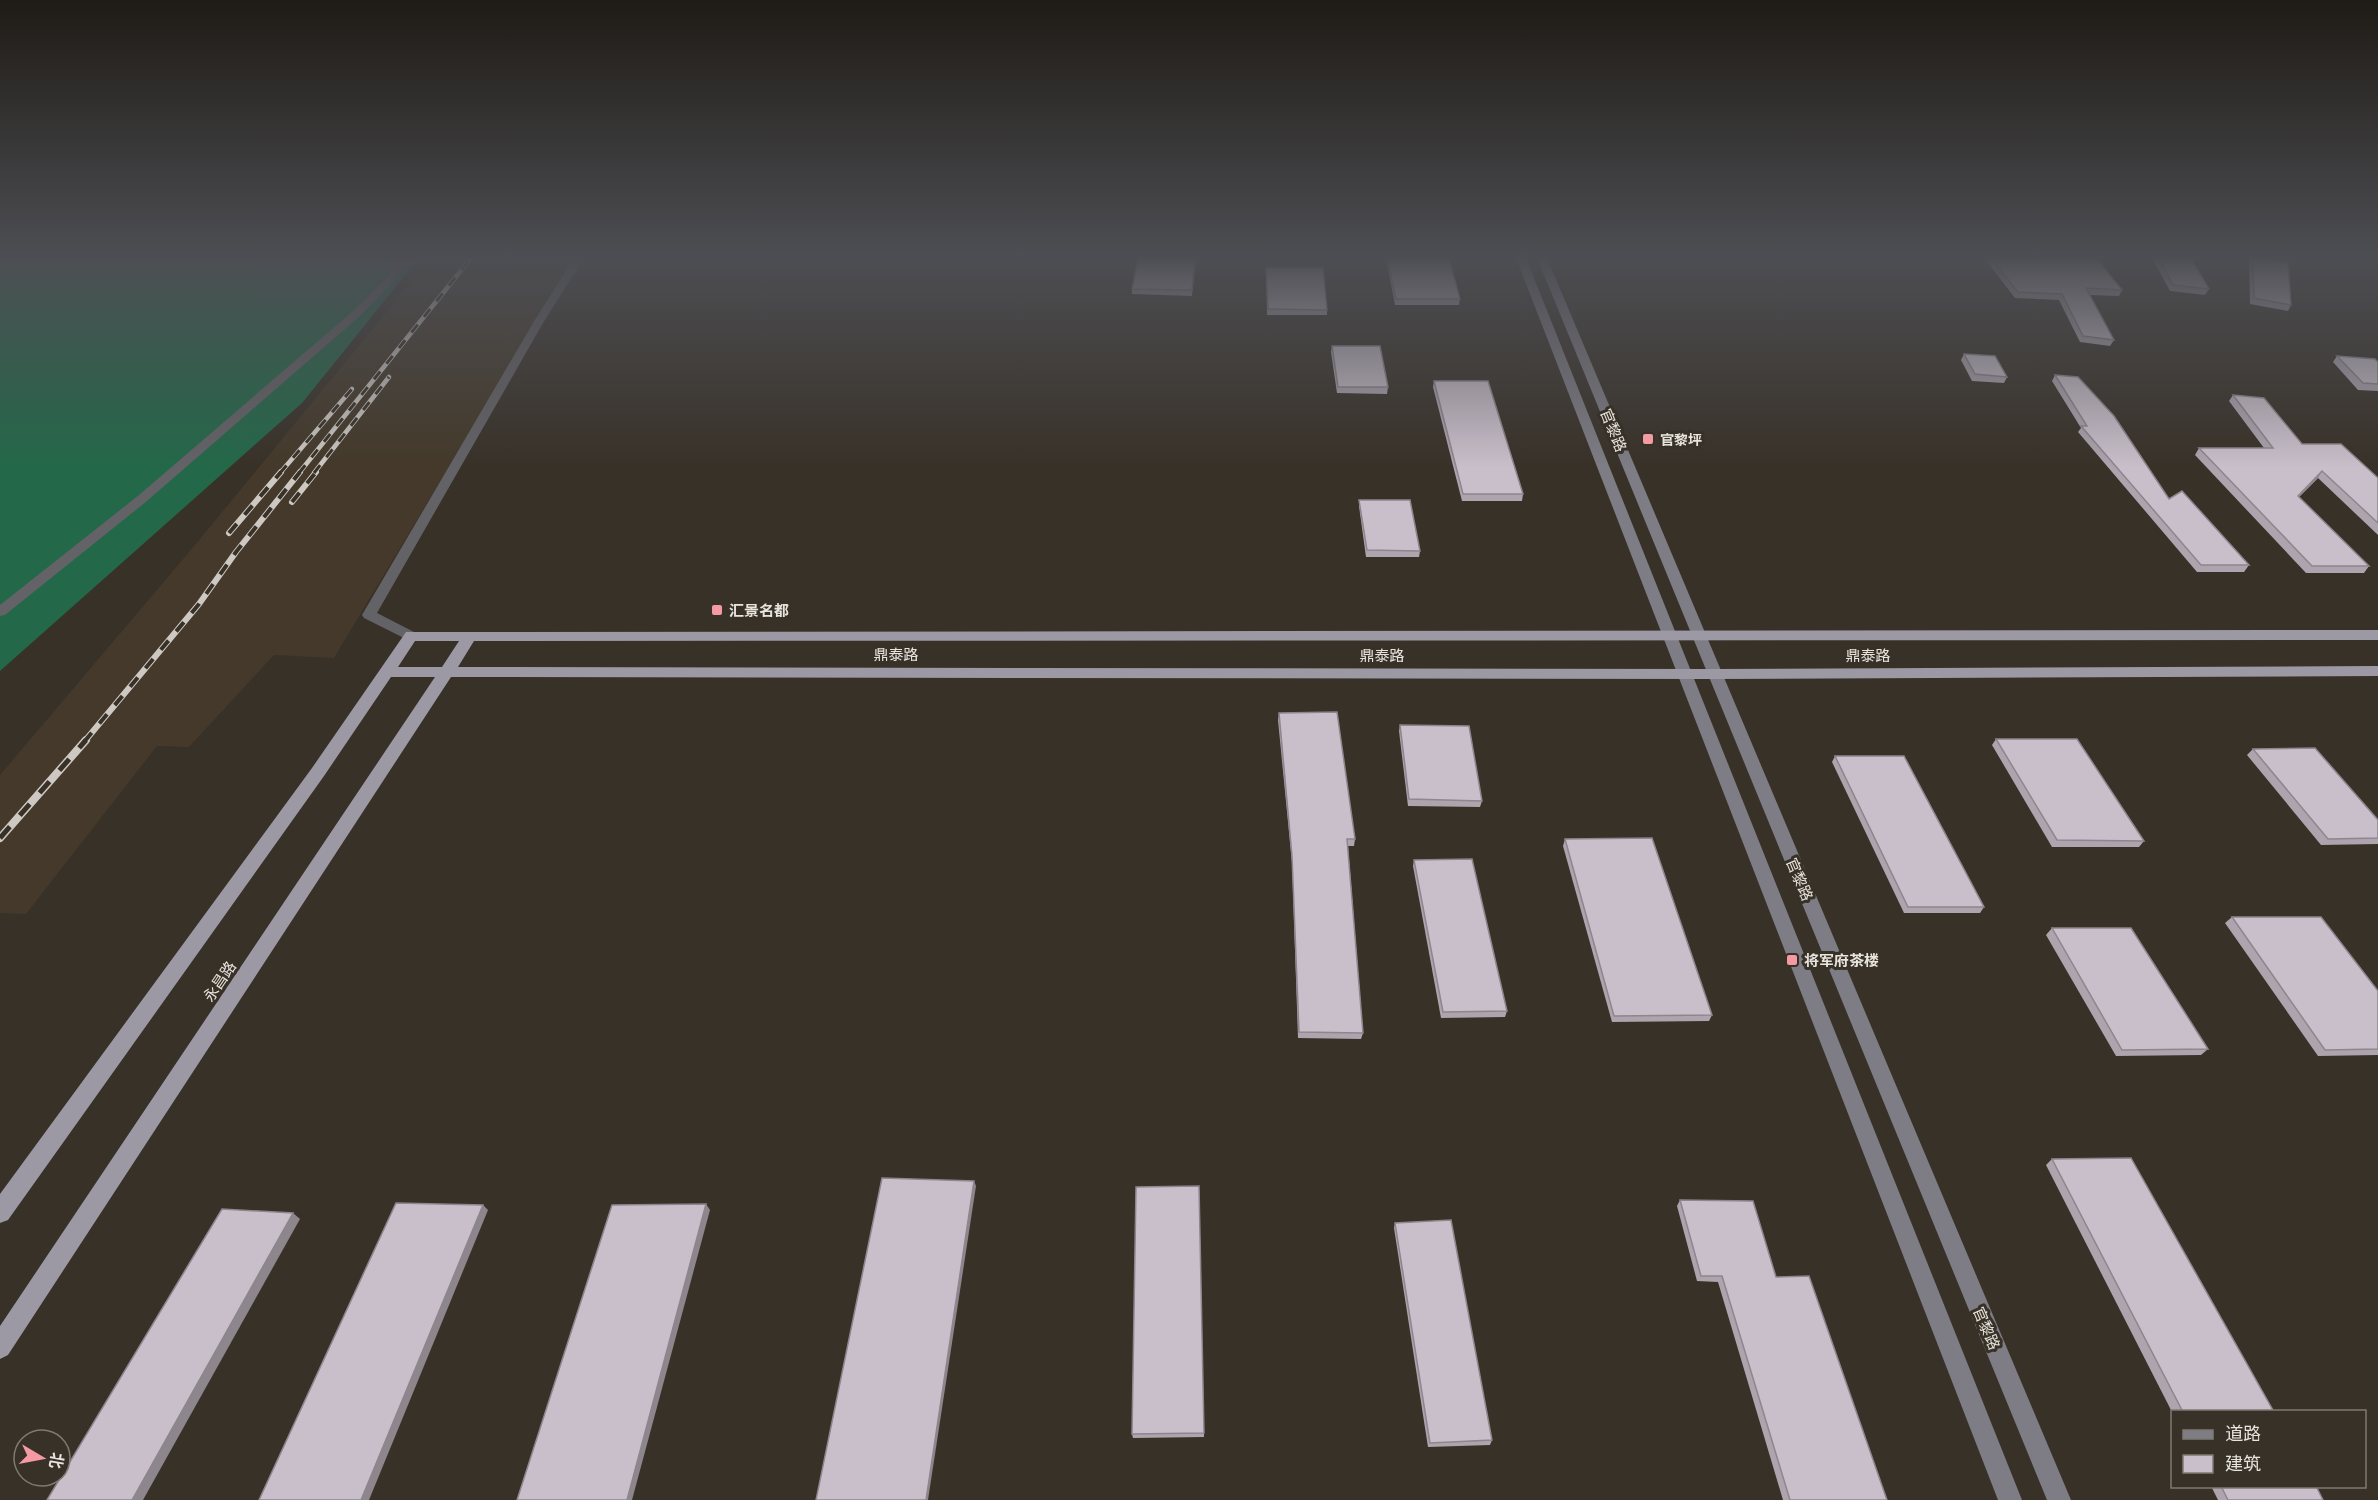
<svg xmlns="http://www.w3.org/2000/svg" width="2378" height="1500" font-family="'Open Sans','Noto Sans SC',sans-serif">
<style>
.built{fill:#44392a}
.forest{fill:#236849}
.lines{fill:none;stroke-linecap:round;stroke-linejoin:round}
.minor{fill:#636267;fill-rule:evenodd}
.tertiary{fill:#636267;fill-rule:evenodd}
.secondary{fill:#7e7c84;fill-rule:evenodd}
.trunk{fill:#9c99a5;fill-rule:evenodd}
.rail-far2-casing{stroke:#cdc8c2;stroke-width:4.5}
.rail-far1-casing{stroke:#cdc8c2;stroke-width:6}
.rail-casing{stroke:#cdc8c2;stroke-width:8}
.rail-far2{stroke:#383128;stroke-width:3;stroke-dasharray:10;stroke-linecap:butt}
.rail-far1{stroke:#383128;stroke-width:4;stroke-dasharray:12;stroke-linecap:butt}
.rail{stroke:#383128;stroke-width:5;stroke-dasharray:15;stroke-linecap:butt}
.wall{fill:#ada4ae}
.shaded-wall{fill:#8d868d}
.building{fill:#c9bfca;stroke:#8d868d;stroke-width:1.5}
.poi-dot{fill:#f49aa4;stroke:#383128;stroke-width:2}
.labels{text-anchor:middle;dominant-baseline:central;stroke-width:6;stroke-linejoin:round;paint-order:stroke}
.far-poi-label{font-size:14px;font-weight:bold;fill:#e8e4de;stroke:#383128;text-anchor:start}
.street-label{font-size:15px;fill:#e8e4de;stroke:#383128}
.poi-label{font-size:15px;font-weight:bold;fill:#e8e4de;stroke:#383128;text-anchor:start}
</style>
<rect width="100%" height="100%" fill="#383128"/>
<!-- built -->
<path class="built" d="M431 258H574L334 658 274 655 189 747 157 746 26 914 0 913V775L195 545Z"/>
<!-- forest -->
<path class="forest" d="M0 258H419L302 403 0 671Z"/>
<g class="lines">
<!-- minor -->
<path class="minor" d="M395 258H405L396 279 361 315 147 501 5 615 0 616V605L139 495 353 311 389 276Z"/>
<!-- tertiary -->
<path class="tertiary" d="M574 258H584L543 323 377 613 416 633 418 636 411 641 406 639 364 618 362 615 533 323Z"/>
<!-- secondary -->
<g class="secondary">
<path d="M1516 258H1526L2022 1500H1998Z"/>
<path d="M1537 258H1547L2071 1500H2047Z"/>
</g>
<!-- trunk -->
<path class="trunk" d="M2378 630V640L474 641 458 667 1714 669 2378 666V676L1714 679 451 677 8 1355 0 1359V1326L435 677H391L324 776 8 1220 0 1223V1194L312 768 406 632ZM415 641H459L442 667H398Z"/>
<!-- rail-far2 casing -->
<g class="rail-far2-casing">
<g id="rail-far2">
<path d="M280 473 352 389"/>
<path d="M299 473 471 258"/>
<path d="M314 473 389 377"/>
</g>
</g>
<!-- rail-far1 casing -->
<g class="rail-far1-casing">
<g id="rail-far1">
<path d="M292 502 316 472"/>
<path d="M229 533 281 472"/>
<path d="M84 742 199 604 236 552 300 472"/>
</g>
</g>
<!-- rail casing -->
<g class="rail-casing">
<path id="rail" d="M0 838 86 740"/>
</g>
<!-- rail-far2 -->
<use href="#rail-far2" class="rail-far2"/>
<!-- rail-far1 -->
<use href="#rail-far1" class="rail-far1"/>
<!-- rail -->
<use href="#rail" class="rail"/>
</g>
<!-- wall -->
<g class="wall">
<path d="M1138 258H1196L1192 296 1132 294V289Z"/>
<path d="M1386 258H1449L1460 299 1459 305H1395Z"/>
<path d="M1984 258H2096L2122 290 2119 296 2089 295 2114 340 2110 346 2080 342 2059 300 2015 298Z"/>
<path d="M2152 258H2191L2209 289 2205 295 2170 291Z"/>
<path d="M2251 258H2267L2291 305 2288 311 2250 304 2249 261Z"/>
<path d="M1266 268 1327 310V315H1267Z"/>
<path d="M1332 346 1388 387 1387 394 1337 393 1331 352Z"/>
<path d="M1964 354 2007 377 2004 383 1972 381 1961 360Z"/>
<path d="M2337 356 2378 362V391L2358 390 2333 362Z"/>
<path d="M2055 375 2169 499 2249 565 2244 572H2197L2078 432 2081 428 2052 381Z"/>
<path d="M1434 381 1523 494 1522 501H1462L1433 387Z"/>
<path d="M2233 395 2302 444 2378 478V535L2318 478 2299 497 2369 566 2364 573H2306L2195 455 2199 448H2264L2229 401Z"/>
<path d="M1359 500 1420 551 1419 557H1366L1359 506Z"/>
<path d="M1279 713 1355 839 1354 846H1348L1363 1033 1361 1039 1298 1038 1292 863 1278 720Z"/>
<path d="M1400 725 1482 801 1480 807 1408 806 1399 731Z"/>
<path d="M1996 739 2144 841 2139 847H2052L1992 745Z"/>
<path d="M2253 749 2378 820V844L2321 845 2247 755Z"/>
<path d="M1835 756 1984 907 1980 913H1904L1832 762Z"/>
<path d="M1565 839 1712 1015 1709 1021 1612 1022 1563 846Z"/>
<path d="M1414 860 1507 1011 1505 1017 1441 1018 1413 866Z"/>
<path d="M2232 917 2378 991V1055L2318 1056 2225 923Z"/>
<path d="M2052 928 2208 1049 2201 1055 2116 1056 2046 935Z"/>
<path d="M2052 1159 2274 1412H2172L2046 1165Z"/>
<path d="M1199 1186 1204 1437 1133 1438 1132 1434Z"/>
<path d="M1680 1200 1776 1277 1887 1500H1783L1718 1282 1697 1281 1677 1206Z"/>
<path d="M1395 1223 1492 1440 1490 1445 1428 1447 1394 1228Z"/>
<path d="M2211 1486H2316L2323 1500H2218Z"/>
</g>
<!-- shaded-wall -->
<g class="shaded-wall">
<path d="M2322 471 2318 478 2294 502 2298 496Z"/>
<path d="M974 1181 976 1186 928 1500H926Z"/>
<path d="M706 1204 710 1210 632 1500H627Z"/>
<path d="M483 1205 488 1210 369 1500H361Z"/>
<path d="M293 1213 300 1219 143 1500H132Z"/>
</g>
<!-- building -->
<g class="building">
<path d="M1138 258H1195L1192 290 1132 289Z"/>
<path d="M1387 258H1449L1460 299H1396Z"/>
<path d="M1991 258H2096L2122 290 2086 288 2114 340 2083 336 2062 294 2018 292Z"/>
<path d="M2159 258H2191L2209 289 2173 285Z"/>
<path d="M2253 258H2267L2288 262 2291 305 2254 298Z"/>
<path d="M1266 268H1323L1327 310 1268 309Z"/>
<path d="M1332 346H1380L1388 387H1338Z"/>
<path d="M1964 354 1995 356 2007 377 1975 374Z"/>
<path d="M2337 356 2375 359 2378 362V384L2363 383Z"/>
<path d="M2055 375 2078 377 2114 416 2169 499 2182 491 2249 565H2201L2081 426H2087Z"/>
<path d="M1434 381H1488L1523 494H1463Z"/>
<path d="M2233 395 2264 398 2302 444H2341L2378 478V523L2322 471 2298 496 2369 566H2312L2199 448H2273Z"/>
<path d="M1359 500H1410L1420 551 1367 550Z"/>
<path d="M1337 712 1355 839H1347L1363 1033 1299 1032 1292 856 1279 713Z"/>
<path d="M1400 725 1469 726 1482 801 1409 799Z"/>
<path d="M1996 739H2077L2144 841 2057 840Z"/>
<path d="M2315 748 2378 820V838L2328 839 2253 749Z"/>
<path d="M1835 756H1904L1984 907H1908Z"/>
<path d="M1652 838 1712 1015 1614 1016 1565 839Z"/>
<path d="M1472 859 1507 1011 1443 1012 1414 860Z"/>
<path d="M2232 917H2321L2378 991V1049L2325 1050Z"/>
<path d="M2052 928H2131L2208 1049 2122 1050Z"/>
<path d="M2131 1158 2274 1412H2183L2052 1159Z"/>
<path d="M882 1178 974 1181 926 1500H816Z"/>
<path d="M1199 1186 1204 1433 1132 1434 1136 1187Z"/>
<path d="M1680 1200 1753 1201 1776 1277 1809 1276 1887 1500H1790L1722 1276H1701Z"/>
<path d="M396 1203 483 1205 361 1500H259Z"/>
<path d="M706 1204 627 1500H517L612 1205Z"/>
<path d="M222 1209 293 1213 132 1500H47Z"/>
<path d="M1451 1220 1492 1440 1430 1443 1395 1223Z"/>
<path d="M2221 1486H2316L2323 1500H2228Z"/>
</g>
<!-- sky -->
<linearGradient id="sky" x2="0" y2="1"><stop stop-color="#1f1b16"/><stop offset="0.55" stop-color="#4d4e53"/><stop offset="1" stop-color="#4d4e53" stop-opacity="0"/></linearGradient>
<rect width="2378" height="468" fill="url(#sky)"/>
<!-- markers -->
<g class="poi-dot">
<rect x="1642" y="433" width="12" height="12" rx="3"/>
<rect x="711" y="604" width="12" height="12" rx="3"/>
<rect x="1786" y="954" width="12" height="12" rx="3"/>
</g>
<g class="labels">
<!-- far-poi labels -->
<g class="far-poi-label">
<text x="1660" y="439">官黎坪</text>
</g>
<!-- street labels -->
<g class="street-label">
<text transform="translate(1614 430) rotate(68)">官黎路</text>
<text x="896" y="654">鼎泰路</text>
<text x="1382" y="655">鼎泰路</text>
<text x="1868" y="655">鼎泰路</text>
<text transform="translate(1800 879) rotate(67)">官黎路</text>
<text transform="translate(219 981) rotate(-56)">永昌路</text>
<text transform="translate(1987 1328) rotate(67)">官黎路</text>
</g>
<!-- poi labels -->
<g class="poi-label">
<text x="729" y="610">汇景名都</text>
<text x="1804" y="960">将军府茶楼</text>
</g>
</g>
<!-- legend -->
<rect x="2171" y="1410" width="195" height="78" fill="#383128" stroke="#7e7971" stroke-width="1.5"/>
<rect x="2183" y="1430" width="30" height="9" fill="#7e7c84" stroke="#7e7971" stroke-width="1.5"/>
<text x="2225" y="1440" font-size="18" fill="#e8e4de">道路</text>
<rect x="2183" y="1455" width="30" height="18" fill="#c9bfca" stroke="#7e7971" stroke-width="1.5"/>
<text x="2225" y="1470" font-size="18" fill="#e8e4de">建筑</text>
<!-- north arrow -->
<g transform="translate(42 1458) rotate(100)"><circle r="28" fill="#383128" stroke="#7e7971" stroke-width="1.5"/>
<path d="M0-4.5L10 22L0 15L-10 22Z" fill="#f49aa4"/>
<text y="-9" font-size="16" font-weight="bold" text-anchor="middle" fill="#e8e4de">北</text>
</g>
</svg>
